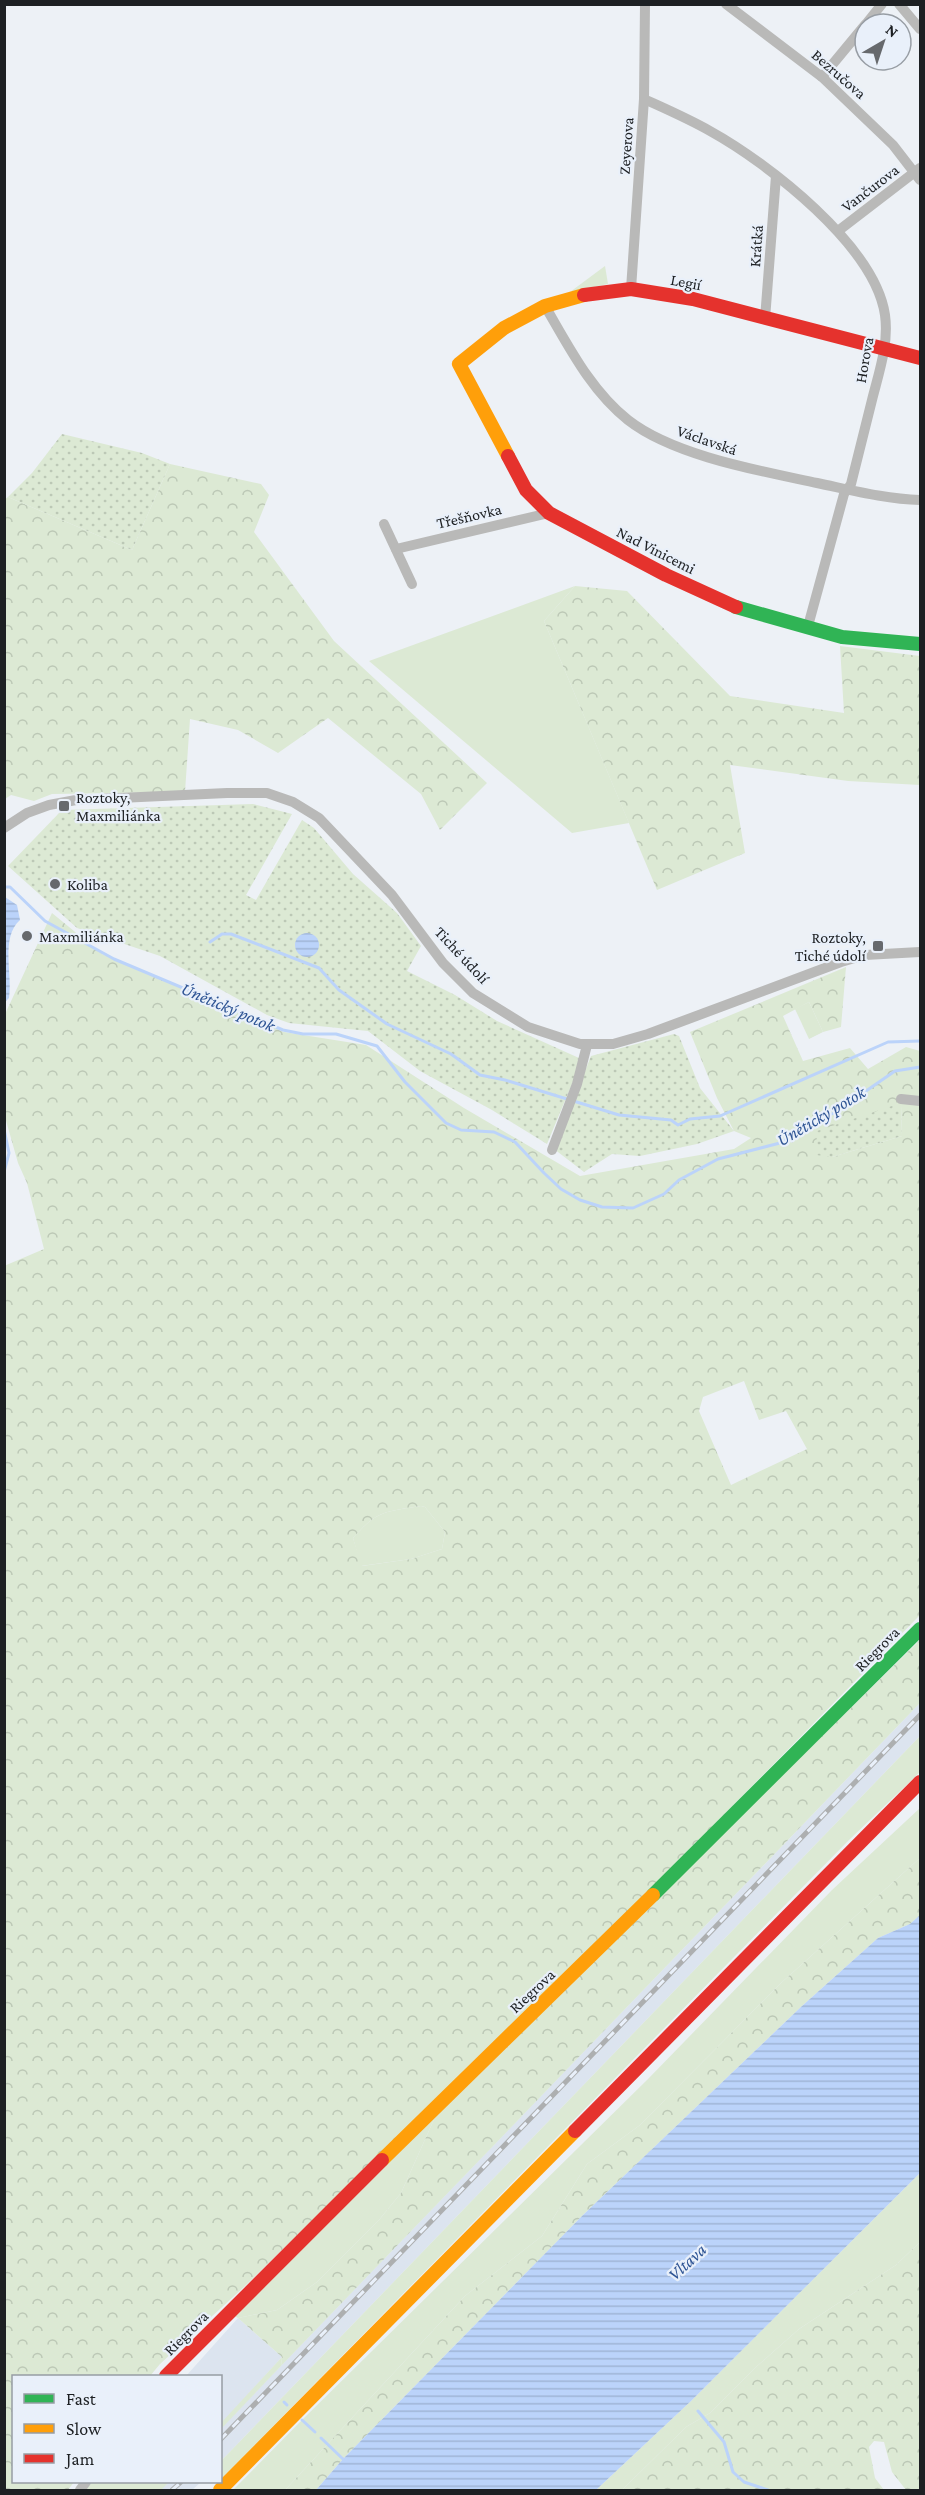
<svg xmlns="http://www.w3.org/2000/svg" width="925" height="2495" font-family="'Crimson Pro',serif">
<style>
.built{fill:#dce4ef}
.green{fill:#dce9d4}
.forest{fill:url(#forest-crowns);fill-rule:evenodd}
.garden{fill:url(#garden-dots)}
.water{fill:url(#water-rules)}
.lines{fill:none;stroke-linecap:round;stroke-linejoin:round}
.stream{stroke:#bbd3fa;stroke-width:3}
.street{stroke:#b9b9b8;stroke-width:10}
.fast{stroke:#30b455;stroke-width:14}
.slow{stroke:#ff9f0a;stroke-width:14}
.jam{stroke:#e5322d;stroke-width:14}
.rail-casing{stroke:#adafb0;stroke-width:5}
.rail{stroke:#e9f0fa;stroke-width:3;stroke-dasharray:9;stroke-linecap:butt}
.poi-dot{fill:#66696d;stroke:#e9f0fa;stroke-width:2}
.labels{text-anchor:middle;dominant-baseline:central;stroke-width:4.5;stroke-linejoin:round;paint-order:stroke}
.street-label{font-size:16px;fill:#1d2023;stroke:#e9f0fa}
.poi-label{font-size:16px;fill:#1d2023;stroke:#e9f0fa;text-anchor:start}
.water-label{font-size:18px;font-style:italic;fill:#2e5494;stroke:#e9f0fa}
</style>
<defs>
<pattern id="forest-crowns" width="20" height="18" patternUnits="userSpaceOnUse" patternTransform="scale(1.5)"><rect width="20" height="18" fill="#dce9d4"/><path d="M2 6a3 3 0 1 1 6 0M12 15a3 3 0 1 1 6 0" fill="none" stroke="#bcc8b6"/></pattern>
<pattern id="garden-dots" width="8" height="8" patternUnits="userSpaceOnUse" patternTransform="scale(1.5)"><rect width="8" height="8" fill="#dce9d4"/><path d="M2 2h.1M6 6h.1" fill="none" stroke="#bcc8b6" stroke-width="1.8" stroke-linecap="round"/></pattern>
<pattern id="water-rules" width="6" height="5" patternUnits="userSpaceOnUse" patternTransform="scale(1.5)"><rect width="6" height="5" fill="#bbd3fa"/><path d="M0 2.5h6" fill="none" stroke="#a0b5d6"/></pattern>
</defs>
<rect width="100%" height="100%" fill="#edf1f6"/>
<!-- built -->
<g class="built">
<path d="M920 1703V1736L221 2461V2428Z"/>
<path d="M238 2318 282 2357 221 2424 220 2376H186Z"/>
<path d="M169 2482H201L192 2490H160Z"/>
</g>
<!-- green -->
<g class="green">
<path d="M605 266 608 284 570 292Z"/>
<path d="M575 586 544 621 629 823 572 833 369 661Z"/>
<path d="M809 1002 823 1032 809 1039 795 1009Z"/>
<path d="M421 1506 425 1507 445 1532 442 1549 411 1559 361 1566 353 1538C378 1510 384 1512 421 1506Z"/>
<path d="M920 1736V1772L849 1840 221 2479V2461Z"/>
<path d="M920 1808V1858L781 1983 640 2125 587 2164 542 2236 465 2296 285 2490H233L302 2420 648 2079 832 1890Z"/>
<path d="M436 2115 401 2193 379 2220 317 2282 277 2310 238 2318 233 2315Z"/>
<path d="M920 2173V2242L896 2265 799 2329 756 2367 710 2413 686 2427 622 2490H596L690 2402Z"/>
<path d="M282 2357 281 2366 221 2429 220 2424Z"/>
<path d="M92 2482H169L161 2490H86Z"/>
</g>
<!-- forest -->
<g class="forest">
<path d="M170 464 261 484 269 495 254 532 334 641 487 783 440 830 421 794 328 718 278 753 238 730 190 719 185 792 52 794 34 801 11 795 5 799 4 500 8 497 132 550Z"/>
<path d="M575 586 627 591 730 696 844 713 840 646 920 656V785L848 781 730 765 745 853 657 890 544 621Z"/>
<path d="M52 913 102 954 284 1032 366 1045 464 1108 580 1176 734 1149 751 1138 734 1131 717 1098 690 1032 846 967 841 1027 823 1032 809 1002 783 1016 803 1061 850 1048 868 1069 906 1047 920 1051V1615L646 1894 245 2286 160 2364 150 2376H14V2482H74L68 2490H4V1266L44 1249 27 1183 18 1163 5 1117 4 1012H6ZM901 1104 902 1136 832 1157ZM744 1381 759 1420 786 1411 807 1449 731 1485 699 1411 703 1397ZM421 1506 425 1507 445 1532 442 1549 411 1559 362 1566 353 1538C378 1510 384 1512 421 1506Z"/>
<path d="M920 1640V1703L281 2366 282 2357 238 2318 277 2310 317 2282 379 2220 401 2193 436 2115Z"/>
<path d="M920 1858V1915L910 1924 878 1938 802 2006 583 2215 343 2459 316 2490H285L465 2296 542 2236 587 2164 640 2125 781 1983Z"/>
<path d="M920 2242V2490H906L892 2472 884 2442 874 2441 869 2447 875 2478 884 2490H622L686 2427 710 2413 756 2367 799 2329 896 2265Z"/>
</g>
<!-- garden -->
<g class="garden">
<path d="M62 434 142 453 170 464 132 550 8 497 32 473Z"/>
<path d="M253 804 292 814 246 895 256 900 302 820 314 828 353 874 397 913 421 946 407 971 455 995 497 1021 579 1058 574 1079 547 1144 492 1110 420 1071 368 1031 289 1023 267 1015 160 956 77 928 8 866 62 810Z"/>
<path d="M674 1034 679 1036 700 1088 734 1131 697 1144 640 1156 612 1154 584 1172 554 1149 591 1056Z"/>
<path d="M901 1103 902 1136 832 1157 816 1155 817 1131Z"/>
</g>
<!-- water -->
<g class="water">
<path d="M5 897 17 905 20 920C0 938 13 974 9 998L5 1002Z"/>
<circle cx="307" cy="945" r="12"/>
<path d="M920 1915V2173L690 2402 596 2490H316L343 2459 583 2215 802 2006 878 1938 910 1924Z"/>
</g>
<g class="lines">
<!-- stream -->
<g class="stream">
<path d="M4 887H10L45 921 114 959 283 1030 303 1034H336L377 1046 405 1082 446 1123 461 1130 494 1132 515 1142 544 1173 561 1189 580 1200 602 1207 633 1208 664 1194 679 1180 718 1159 780 1143 809 1124 834 1113 895 1071 920 1067"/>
<path d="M210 942 222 934H231L319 968 339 990 387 1024 451 1054 480 1075 505 1080 619 1115 671 1120 678 1125 690 1119 720 1116 888 1042 920 1041"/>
<path d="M4 1129 9 1153 4 1172"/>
<path d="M284 2402 287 2405"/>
<path d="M698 2411 724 2442 733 2472 744 2482 768 2490"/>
<path d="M302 2420 315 2432"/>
<path d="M321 2438 343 2459"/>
</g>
<!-- street -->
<g class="street">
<path d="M726 4 822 77 893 145 920 180"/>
<path d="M899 4 920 29"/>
<path d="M866 24 882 4"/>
<path d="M822 77 865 25"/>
<path d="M644 99C666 109 689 119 710 131 768 163 875 246 885 315 889 344 879 372 872 400 865 428 858 456 851 484L844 494 808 626"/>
<path d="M838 231 920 168"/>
<path d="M631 289 644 99 645 4"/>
<path d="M545 306C569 347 591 391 628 420 674 456 761 471 817 483 851 490 886 499 920 500"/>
<path d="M765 319 776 176"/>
<path d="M384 524 412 584"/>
<path d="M396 549 549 513"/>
<path d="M4 828 27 813 49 805 76 800 227 793H267L293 802 319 818 392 895 443 963 473 993 528 1027 580 1044H613L648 1034 841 962 865 955 920 952"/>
<path d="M901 1099 920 1101"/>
<path d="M552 1150 577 1084 587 1045"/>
<path d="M80 2490 86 2482"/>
</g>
<!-- fast -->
<g class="fast">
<path d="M736 607 842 637 920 644"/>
<path d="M653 1895 920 1629"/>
</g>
<!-- slow -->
<g class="slow">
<path d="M508 456 459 364 504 328 545 306 584 295"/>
<path d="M382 2160 653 1895"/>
<path d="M220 2490 575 2131"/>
</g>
<!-- jam -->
<g class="jam">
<path d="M584 295 631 289 693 299 920 358"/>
<path d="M508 456 526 490 549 513 666 575 736 607"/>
<path d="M575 2131 920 1782"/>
<path d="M166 2376 382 2160"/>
</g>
<!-- rail casing -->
<g class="rail-casing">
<g id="rail">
<path d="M220 2440 920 1715"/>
<path d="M172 2490 181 2482"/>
</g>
</g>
<!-- rail -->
<use href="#rail" class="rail"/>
</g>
<!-- markers -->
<g class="poi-dot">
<rect x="58" y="800" width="12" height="12" rx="3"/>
<circle cx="55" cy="884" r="6"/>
<circle cx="27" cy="936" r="6"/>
<rect x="872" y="940" width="12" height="12" rx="3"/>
</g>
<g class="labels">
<!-- street labels -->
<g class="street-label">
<text transform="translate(839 74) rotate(41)">Bezručova</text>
<text transform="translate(626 146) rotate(-86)">Zeyerova</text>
<text transform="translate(870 188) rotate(-37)">Vančurova</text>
<text transform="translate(756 246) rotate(-86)">Krátká</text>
<text transform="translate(686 282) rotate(11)">Legií</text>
<text transform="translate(864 360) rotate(-80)">Horova</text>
<text transform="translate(707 440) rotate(19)">Václavská</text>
<text transform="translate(469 516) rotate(-13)">Třešňovka</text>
<text transform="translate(656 550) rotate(27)">Nad Vinicemi</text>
<text transform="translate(462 955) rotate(47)">Tiché údolí</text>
<text transform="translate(877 1649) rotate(-45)">Riegrova</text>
<text transform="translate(532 1991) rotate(-43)">Riegrova</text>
<text transform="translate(186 2333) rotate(-45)">Riegrova</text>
</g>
<!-- poi labels -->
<g class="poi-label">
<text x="76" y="797">Roztoky,<tspan x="76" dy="18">Maxmiliánka</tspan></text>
<text x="67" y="884">Koliba</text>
<text x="39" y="936">Maxmiliánka</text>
<text x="866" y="937" text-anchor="end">Roztoky,<tspan x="866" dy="18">Tiché údolí</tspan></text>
</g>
<!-- water labels -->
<g class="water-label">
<text transform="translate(228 1007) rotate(23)">Únětický potok</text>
<text transform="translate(821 1116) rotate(-31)">Únětický potok</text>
<text transform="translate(687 2262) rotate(-43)">Vltava</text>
</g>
</g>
<!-- border -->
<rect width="925" height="2495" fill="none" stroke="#1d2023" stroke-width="12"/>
<!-- legend -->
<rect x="12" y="2375" width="210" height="108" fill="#e9f0fa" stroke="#979da4" stroke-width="1.5"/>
<rect x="24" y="2394" width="30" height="9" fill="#30b455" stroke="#979da4" stroke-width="1.5"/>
<text x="66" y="2405" font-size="18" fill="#1d2023">Fast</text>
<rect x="24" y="2424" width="30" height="9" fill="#ff9f0a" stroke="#979da4" stroke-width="1.5"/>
<text x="66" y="2435" font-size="18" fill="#1d2023">Slow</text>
<rect x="24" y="2454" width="30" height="9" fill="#e5322d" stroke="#979da4" stroke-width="1.5"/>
<text x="66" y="2465" font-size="18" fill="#1d2023">Jam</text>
<!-- north arrow -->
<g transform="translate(883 42) rotate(39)"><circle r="28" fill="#e9f0fa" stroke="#979da4" stroke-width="1.5"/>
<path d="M0-4.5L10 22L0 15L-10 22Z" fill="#66696d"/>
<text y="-9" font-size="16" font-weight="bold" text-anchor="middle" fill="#1d2023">N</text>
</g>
</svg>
